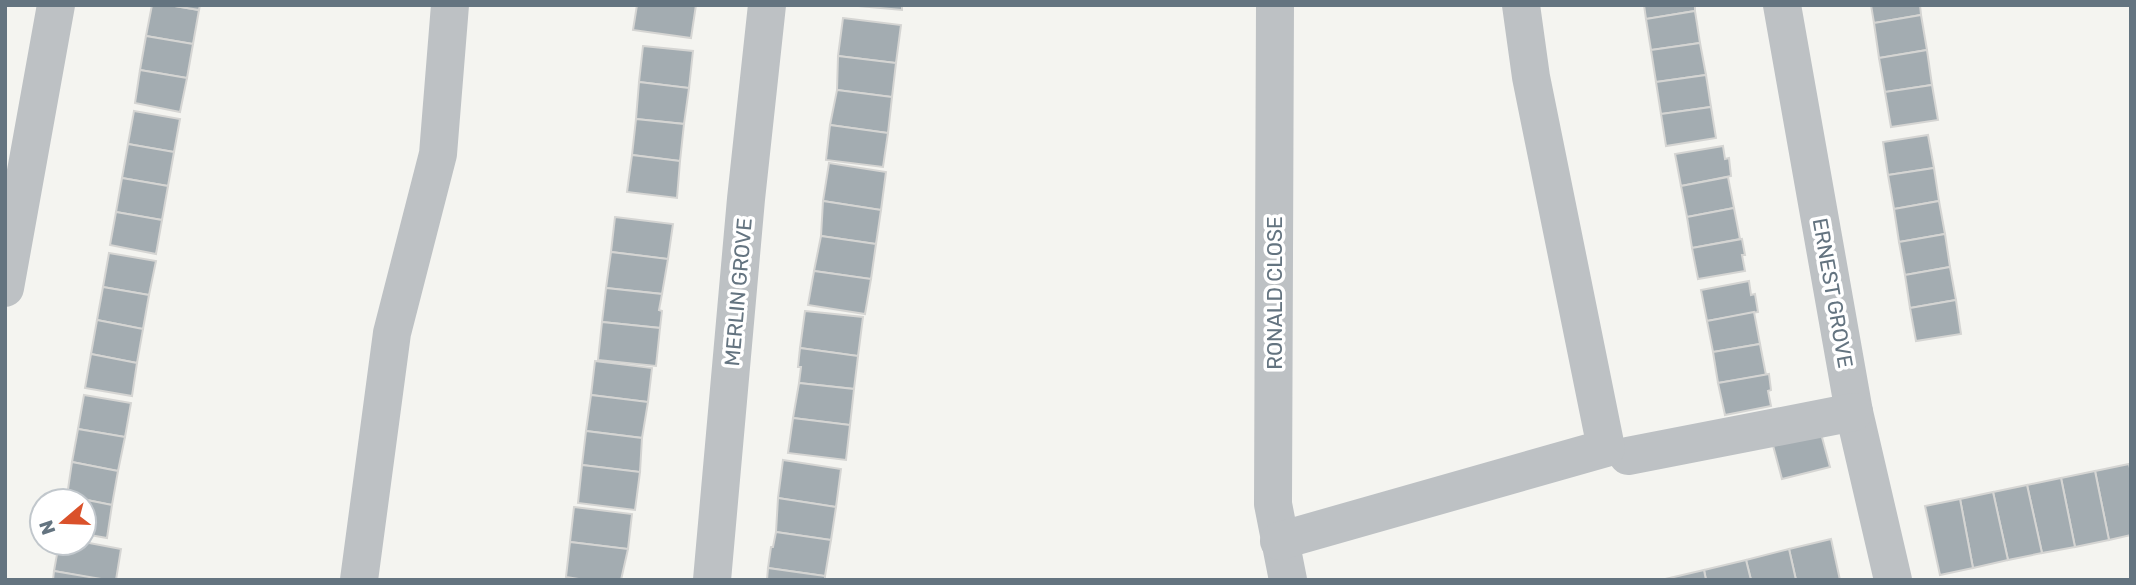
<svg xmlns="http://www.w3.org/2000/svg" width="2136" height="585" font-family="Rubik,sans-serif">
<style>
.building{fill:#a3acb1;stroke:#d5d5d3;stroke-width:2}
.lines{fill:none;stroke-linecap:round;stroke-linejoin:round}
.minor{stroke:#bdc1c4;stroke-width:38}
.labels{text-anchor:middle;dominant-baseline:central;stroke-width:7;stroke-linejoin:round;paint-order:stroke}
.street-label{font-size:21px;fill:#647480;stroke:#fff}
</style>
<rect width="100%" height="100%" fill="#f4f4f0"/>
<!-- building -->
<g class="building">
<path d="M152 5H169L199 10 193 44 146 36Z"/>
<path d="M169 5H200L199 10Z"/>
<path d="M637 5H696L691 38 633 30Z"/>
<path d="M847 5H902V10Z"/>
<path d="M1644 5H1695V11L1646 19Z"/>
<path d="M1871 5H1920L1921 15 1874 23Z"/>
<path d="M1695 11 1700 43 1651 50 1646 19Z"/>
<path d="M1921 15 1927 50 1879 58 1874 23Z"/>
<path d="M843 18 901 25 896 63 838 56Z"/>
<path d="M146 36 193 44 187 78 140 70Z"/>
<path d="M1700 43 1706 75 1656 82 1651 50Z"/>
<path d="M643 46 693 51 689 88 639 82Z"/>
<path d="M1927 50 1932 85 1885 92 1879 58Z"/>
<path d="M838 56 896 63 892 97 837 90Z"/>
<path d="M140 70 187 78 180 112 135 103Z"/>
<path d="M1706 75 1711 107 1661 114 1656 82Z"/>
<path d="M639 82 689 88 684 124 636 119Z"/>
<path d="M1932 85 1938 120 1891 127 1885 92Z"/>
<path d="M837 90 892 97 888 133 830 125Z"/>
<path d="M1711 107 1716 138 1666 146 1661 114Z"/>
<path d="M134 111 180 119 174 152 128 144Z"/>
<path d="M636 119 684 124 680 161 632 155Z"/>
<path d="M830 125 888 133 883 167 826 160Z"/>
<path d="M1928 135 1934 168 1888 175 1883 142Z"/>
<path d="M128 144 174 152 168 186 122 178Z"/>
<path d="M1723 146 1725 159 1729 158 1731 176 1681 186 1675 154Z"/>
<path d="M632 155 680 161 677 198 627 192Z"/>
<path d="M829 163 886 172 881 210 823 201Z"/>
<path d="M1934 168 1939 201 1894 209 1888 175Z"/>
<path d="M1728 177 1734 208 1687 217 1681 186Z"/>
<path d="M122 178 168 186 162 220 116 212Z"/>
<path d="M823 201 881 210 876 244 821 236Z"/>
<path d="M1939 201 1945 234 1899 242 1894 209Z"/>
<path d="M1734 208 1740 239 1692 248 1687 217Z"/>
<path d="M116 212 162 220 156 254 110 245Z"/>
<path d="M615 217 673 224 668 259 611 252Z"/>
<path d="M1945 234 1950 267 1905 275 1899 242Z"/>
<path d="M821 236 876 244 871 279 814 271Z"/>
<path d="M1742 239 1745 255H1742L1745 271 1698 279 1692 248Z"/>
<path d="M611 252 668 259 662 294 606 288Z"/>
<path d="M109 253 156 261 149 295 103 287Z"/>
<path d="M1950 267 1956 300 1910 308 1905 275Z"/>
<path d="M814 271 871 279 865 314 808 305Z"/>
<path d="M1749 281 1751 295 1755 294 1758 312 1707 321 1701 290Z"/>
<path d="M103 287 149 295 143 329 97 320Z"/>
<path d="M606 288 662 294 659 310 662 311 660 328 602 322Z"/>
<path d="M1956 300 1961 334 1916 341 1910 308Z"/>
<path d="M805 311 863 317 858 356 800 348Z"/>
<path d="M1754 312 1760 344 1713 352 1707 321Z"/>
<path d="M97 320 143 329 137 363 91 354Z"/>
<path d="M602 322 660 328 656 366 598 360Z"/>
<path d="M1760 344 1766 375 1718 383 1713 352Z"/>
<path d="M800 348 858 356 854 389 799 383 801 367H798Z"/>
<path d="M91 354 137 363 132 396 85 388Z"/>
<path d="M595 361 652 368 648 402 591 395Z"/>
<path d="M1769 374 1771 390 1768 391 1771 406 1725 415 1718 383Z"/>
<path d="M799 383 854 389 850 425 793 418Z"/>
<path d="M84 395 131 403 125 437 78 429Z"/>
<path d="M591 395 648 402 642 438 586 431Z"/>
<path d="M793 418 850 425 846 460 788 453Z"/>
<path d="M1819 426 1830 467 1782 479 1771 438Z"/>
<path d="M78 429 125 437 118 471 72 462Z"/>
<path d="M586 431 642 438 640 472 582 465Z"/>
<path d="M783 460 841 469 836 507 778 498Z"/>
<path d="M72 462 118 471 112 505 67 496Z"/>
<path d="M2129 464 2131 472V535L2109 540 2095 471Z"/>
<path d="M582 465 640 472 635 510 578 503Z"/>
<path d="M2095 471 2109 540 2075 547 2061 478Z"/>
<path d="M2061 478 2075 547 2042 553 2027 485Z"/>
<path d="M2027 485 2042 553 2008 560 1993 492Z"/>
<path d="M1993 492 2008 560 1973 568 1960 499Z"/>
<path d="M67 496 112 505 107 538 84 534V501H66Z"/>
<path d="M778 498 836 507 831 540 776 532Z"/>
<path d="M1960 499 1973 568 1940 575 1925 506Z"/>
<path d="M574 507 632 514 628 549 570 542Z"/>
<path d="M776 532 831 540 825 576 768 568 771 547H773Z"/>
<path d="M1831 539 1840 580H1796L1789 549Z"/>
<path d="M84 542 121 549 116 580H102L54 571 59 543Z"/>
<path d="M570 542 628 549 621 580H585L566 577Z"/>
<path d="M1789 549 1796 580H1751L1746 560Z"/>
<path d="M1746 560 1751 580H1706L1704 570Z"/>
<path d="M768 568 825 576V580H767Z"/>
<path d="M1704 570 1706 580H1661Z"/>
<path d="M54 571 101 579 53 580Z"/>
</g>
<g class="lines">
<!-- minor -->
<g class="minor">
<path d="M1275 5 1273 504 1288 580"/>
<path d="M1782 5 1854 412 1893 580"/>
<path d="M5 288 56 5"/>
<path d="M1628 456 1854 412"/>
<path d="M1279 541 1606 448 1531 77 1521 5"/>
<path d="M359 580 392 333 438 154 450 5"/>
<path d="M712 580 746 199 767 5"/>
</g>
</g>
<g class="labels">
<!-- street labels -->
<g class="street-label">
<text transform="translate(738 292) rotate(-85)">MERLIN GROVE</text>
<text transform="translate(1274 293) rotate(-90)">RONALD CLOSE</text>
<text transform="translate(1833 293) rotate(80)">ERNEST GROVE</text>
</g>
</g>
<!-- border -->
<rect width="2136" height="585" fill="none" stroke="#647480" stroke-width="14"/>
<!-- north arrow -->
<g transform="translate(63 522) rotate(251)"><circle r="33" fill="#ffffff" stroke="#c1c7cc" stroke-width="2"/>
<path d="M0-5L12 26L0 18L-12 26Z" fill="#da512a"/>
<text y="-10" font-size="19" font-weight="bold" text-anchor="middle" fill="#647480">N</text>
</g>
</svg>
